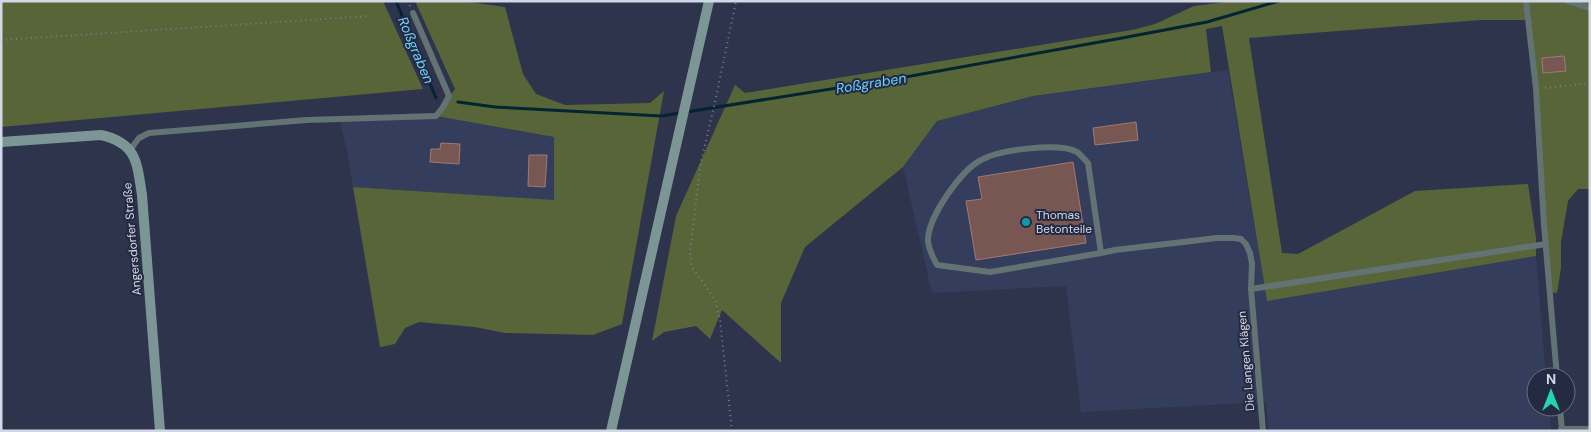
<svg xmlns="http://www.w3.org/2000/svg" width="1591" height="432" font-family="'DM Sans',sans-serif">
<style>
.built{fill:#353d5c}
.green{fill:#586539}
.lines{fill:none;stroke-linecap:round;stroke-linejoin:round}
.stream{stroke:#032431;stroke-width:3}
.building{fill:#785753;stroke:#9d7b76}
.path{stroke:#797f93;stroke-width:2;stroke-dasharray:1 4;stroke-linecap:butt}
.lane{stroke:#637373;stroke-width:6}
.secondary{stroke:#7b9695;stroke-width:10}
.culture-dot{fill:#0f9aa8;stroke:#242a41;stroke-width:2}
.labels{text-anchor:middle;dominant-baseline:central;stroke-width:4;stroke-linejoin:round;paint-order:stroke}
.poi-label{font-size:12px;fill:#d3d8e7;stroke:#242a41;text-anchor:start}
.street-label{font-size:12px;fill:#d3d8e7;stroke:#242a41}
.water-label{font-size:14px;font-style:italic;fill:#6bd2fc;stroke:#242a41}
</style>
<rect width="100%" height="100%" fill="#2d344c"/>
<!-- built -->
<g class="built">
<path d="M1228 70 1267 301 1536 256 1546 377H1536V407H1549L1551 431H1269L1266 402 1081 412 1066 286 932 293 903 167 937 121 1033 96Z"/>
<path d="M436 116 554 137V201L353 187 348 156 339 119Z"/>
</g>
<!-- green -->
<g class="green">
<path d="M1 1H383L423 89 1 127Z"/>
<path d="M415 1H461L505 7 523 74 536 94 565 105 650 103 664 91 622 324 593 335 505 333 475 327 419 322 405 328 395 344 380 347 353 187 554 200V137L436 116 455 89Z"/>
<path d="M1234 1H1590V189H1578L1568 201 1561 242V268L1557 293 1550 292 1536 89 1527 20H1481L1249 38 1282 253 1298 254 1415 191 1528 184 1536 238V256L1267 301 1222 26 1206 29 1211 72 1033 96 937 121 903 167 805 247 781 303V363L722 310 710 339 696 326 664 332 652 341 676 216 735 85 745 93 1132 30 1155 24 1194 6Z"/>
</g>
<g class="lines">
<!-- stream -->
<g class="stream">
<path d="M396 1 436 98"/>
<path d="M458 102 495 107 661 116 900 78 1122 38 1207 22 1279 1"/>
</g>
</g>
<!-- building -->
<g class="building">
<path d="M1564 56 1566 71 1543 73 1542 58Z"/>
<path d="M1136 122 1138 140 1095 145 1093 128Z"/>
<path d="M441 143 460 144 459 164 430 162 431 149H440Z"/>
<path d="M529 155H547L545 187 528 186Z"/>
<path d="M1073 162 1086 243 976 260 966 201 982 199 978 177Z"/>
</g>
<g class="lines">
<!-- path -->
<g class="path">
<path d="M407 1 410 6"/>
<path d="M1 40 370 16"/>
<path d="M1545 88 1590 83"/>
<path d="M732 431 720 319 715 300 692 267 690 253 700 167 717 93 736 1"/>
</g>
<!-- lane -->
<g class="lane">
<path d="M1526 1 1536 89 1544 225 1557 377"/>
<path d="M1567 1 1590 8"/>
<path d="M130 150 139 138 149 133 307 120 436 116 443 107 449 96 413 13"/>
<path d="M1101 253 1088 163C1085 160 1081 155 1077 152 1059 142 1001 150 983 159 962 168 928 217 928 240 928 249 933 257 937 265L990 272 1101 253 1115 250 1217 238H1234L1241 239 1246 244 1250 253 1252 264 1251 289 1263 431"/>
<path d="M1251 289 1546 244"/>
<path d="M1560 407 1562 431"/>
<path d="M1561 429H1590"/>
</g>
<!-- secondary -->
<g class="secondary">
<path d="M1 142 101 135C137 143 137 163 142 195L160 431"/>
<path d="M611 431 709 1"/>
</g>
</g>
<!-- markers -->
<circle class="culture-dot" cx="1026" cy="222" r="5"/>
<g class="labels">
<!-- poi labels -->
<g class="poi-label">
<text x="1036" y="215">Thomas<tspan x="1036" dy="14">Betonteile</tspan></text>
</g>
<!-- street labels -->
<g class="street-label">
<text transform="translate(132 239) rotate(-95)">Angersdorfer Straße</text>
<text transform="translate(1246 361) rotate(-95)">Die Langen Klägen</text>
</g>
<!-- water labels -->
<g class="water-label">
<text transform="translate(416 50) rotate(67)">Roßgraben</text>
<text transform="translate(871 83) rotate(-9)">Roßgraben</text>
</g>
</g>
<!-- border -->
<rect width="1591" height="432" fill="none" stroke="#d3d8e7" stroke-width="5"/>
<!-- north arrow -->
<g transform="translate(1551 392)"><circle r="24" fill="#242a41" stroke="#6a7083"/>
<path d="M0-4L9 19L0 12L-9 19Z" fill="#25d5ae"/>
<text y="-8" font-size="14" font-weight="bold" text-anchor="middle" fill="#d3d8e7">N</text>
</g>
</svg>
